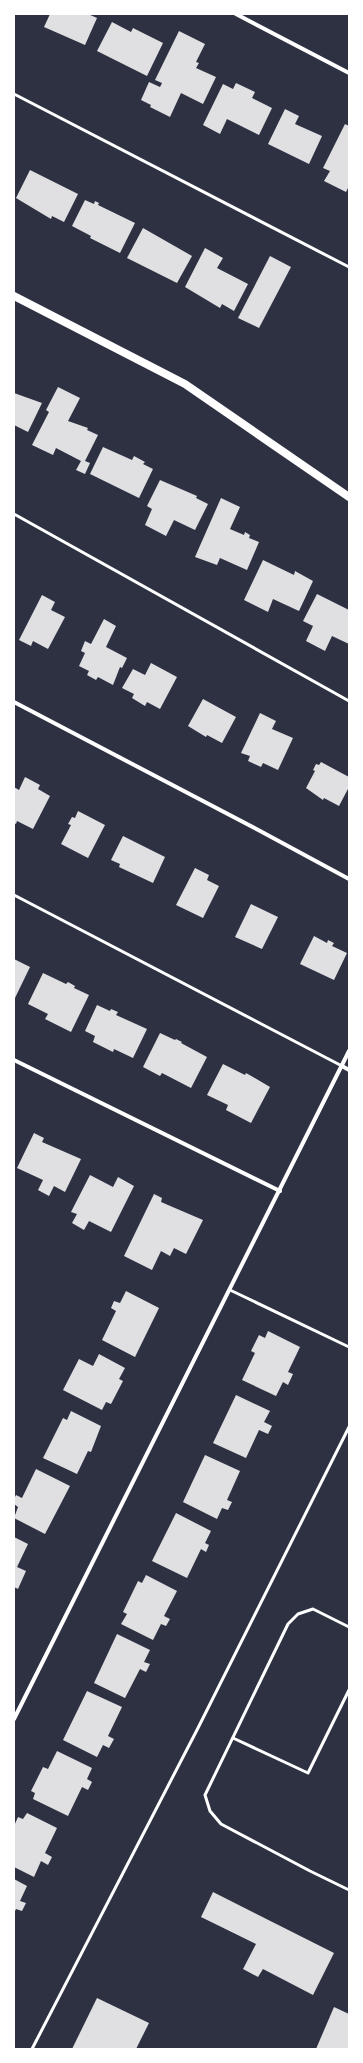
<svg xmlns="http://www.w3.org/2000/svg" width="363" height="2063" font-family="Signika,sans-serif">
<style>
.building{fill:#e0e0e3}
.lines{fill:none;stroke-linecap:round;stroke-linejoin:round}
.service{stroke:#fff;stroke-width:3}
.minor{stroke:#fff;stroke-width:4}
.secondary{stroke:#fff;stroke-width:8}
</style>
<rect width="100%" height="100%" fill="#2d3142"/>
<!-- building -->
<g class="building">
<path d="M50 14H88L97 18 85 45 44 27Z"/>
<path d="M112 22 131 32 133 28 163 43 147 76 97 51Z"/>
<path d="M179 31 205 44 196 62 199 63 196 68 216 77 203 104 181 93 170 117 150 107 151 105 141 100 149 82 160 87 162 83 155 80Z"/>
<path d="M236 83 255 92 252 98 272 108 259 135 227 119 220 134 203 125 223 84 233 89Z"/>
<path d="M285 109 299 116 295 124 322 136 309 164 268 144Z"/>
<path d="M345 124 349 126V186L346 192 324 181 330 171 323 168Z"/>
<path d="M30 170 78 194 64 222 52 216 51 219 16 198Z"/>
<path d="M85 200 94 204 95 201 99 203 98 205 135 223 120 253 90 238 91 236 72 226Z"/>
<path d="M143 228 192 256 177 283 127 258Z"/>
<path d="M205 248 223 258 217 268 248 284 234 311 222 304 220 308 185 287Z"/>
<path d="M270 256 291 267 259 328 238 318Z"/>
<path d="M58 387 80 398 68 421 88 428 87 430 98 435 85 461 90 463 85 474 76 470 81 461 56 448 53 455 32 445 49 412 46 410Z"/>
<path d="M14 393 42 403 28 432 14 425Z"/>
<path d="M103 447 132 460 134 456 145 462 143 464 153 469 139 498 90 474Z"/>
<path d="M160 480 197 496 196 498 208 504 195 530 174 520 166 536 145 525 152 509 147 506Z"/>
<path d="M221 498 240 507 230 529 244 535 245 532 250 535 249 538 259 542 247 570 220 558 217 565 195 557Z"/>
<path d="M263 560 294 575 295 571 313 581 299 611 273 599 268 612 244 600Z"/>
<path d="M317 594 349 610V644L332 636 325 651 306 641 313 626 303 621Z"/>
<path d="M42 595 55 602 51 610 65 617 48 649 33 641 31 646 19 640Z"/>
<path d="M104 619 116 626 106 647 127 658 122 668 120 667 113 685 98 677 96 680 87 675 89 671 79 666 85 653 81 651 85 641 91 644Z"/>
<path d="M151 663 177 677 160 709 147 702 145 706 132 698 134 694 122 688 133 669 145 675Z"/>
<path d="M203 699 236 717 222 743 207 735 206 737 188 726Z"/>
<path d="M260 713 276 721 272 729 293 738 278 770 263 763 261 767 248 761 250 756 241 753Z"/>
<path d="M321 762 349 777V787L339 806 324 798 323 800 306 788 315 771 313 770 316 764 319 765Z"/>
<path d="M25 777 40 785 38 789 50 796 33 829 17 821 16 824 14 823V787L19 790Z"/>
<path d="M78 811 105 825 88 858 61 844 71 825 68 824 72 817 75 818Z"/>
<path d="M123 836 165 857 153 883 119 867 120 864 111 860Z"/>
<path d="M195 868 209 875 207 880 219 886 203 918 176 905Z"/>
<path d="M251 904 278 917 262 949 235 937Z"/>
<path d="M314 936 327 943 328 940 334 943 332 946 347 953 334 980 300 964Z"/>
<path d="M14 959 30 967 14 1000Z"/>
<path d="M43 973 66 984 68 982 75 986 74 988 89 995 71 1032 45 1019 48 1014 28 1004Z"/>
<path d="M97 1005 110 1011 111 1009 118 1012 116 1015 147 1029 133 1058 114 1049 113 1052 93 1042 95 1036 85 1031Z"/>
<path d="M160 1033 175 1040 176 1039 182 1042 181 1043 207 1057 191 1088 162 1073 160 1076 143 1067Z"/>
<path d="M223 1064 245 1075 246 1073 253 1077 270 1087 251 1123 226 1110 228 1105 207 1095Z"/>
<path d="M34 1133 44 1138 42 1142 81 1159 65 1192 54 1186 49 1196 38 1190 43 1180 17 1168Z"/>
<path d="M90 1175 113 1187 118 1177 134 1186 111 1232 89 1221 84 1230 72 1223 77 1214 71 1212Z"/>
<path d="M154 1194 162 1198 161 1202 203 1220 186 1254 174 1248 170 1256 161 1251 152 1270 124 1256Z"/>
<path d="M126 1291 159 1308 135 1357 102 1340 116 1311 111 1308 114 1301 120 1303Z"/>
<path d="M268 1331 300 1347 288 1372 293 1374 288 1385 283 1382 276 1396 242 1380 255 1353 251 1351 259 1335 265 1338Z"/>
<path d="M99 1354 125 1368 119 1379 123 1381 111 1404 106 1402 102 1410 63 1390 79 1359 93 1366Z"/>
<path d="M236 1395 270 1411 264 1422 272 1426 268 1434 259 1430 246 1458 213 1443Z"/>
<path d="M71 1411 101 1426 91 1452 88 1451 77 1474 43 1458 63 1418 67 1420Z"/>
<path d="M205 1455 240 1471 227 1500 232 1502 228 1510 222 1508 217 1519 183 1502Z"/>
<path d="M36 1469 70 1486 45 1534 14 1518 18 1507 14 1504V1499L16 1495 22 1498Z"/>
<path d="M176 1513 211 1531 205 1543 209 1545 206 1552 201 1549 187 1578 152 1561Z"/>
<path d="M14 1537 28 1544 17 1567 26 1571 18 1589 14 1587Z"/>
<path d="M146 1575 177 1591 164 1616 170 1619 166 1626 161 1624 153 1640 121 1624 127 1614 123 1612 138 1581 142 1583Z"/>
<path d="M117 1634 150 1650 144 1662 150 1664 146 1672 140 1669 125 1698 94 1683Z"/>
<path d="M87 1691 122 1707 108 1736 114 1739 109 1748 103 1745 97 1757 63 1740Z"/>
<path d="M57 1751 92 1768 87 1779 92 1782 88 1790 82 1787 68 1816 33 1799 35 1793 31 1791 43 1767 48 1769Z"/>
<path d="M27 1813 57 1828 45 1853 52 1857 48 1865 41 1861 34 1877 14 1867V1826L18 1817 23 1819Z"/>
<path d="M14 1879 27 1886 20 1901 26 1903 22 1911 16 1909 14 1913Z"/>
<path d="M213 1892 334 1953 313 1995 263 1969 258 1977 243 1969 256 1944 201 1917Z"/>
<path d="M97 1998 149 2023 136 2049H72Z"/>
<path d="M334 2007 349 2014V2049H316Z"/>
</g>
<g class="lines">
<!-- service -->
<g class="service">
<path d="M14 94 349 267"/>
<path d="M14 514 349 701"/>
<path d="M14 895 342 1066"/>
<path d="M230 1290 349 1347"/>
<path d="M349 1627 313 1609 298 1614 288 1624 205 1795 210 1811 221 1824 310 1871 349 1890"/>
<path d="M233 1738 308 1773 349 1690"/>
<path d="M32 2049 198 1728 349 1427"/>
</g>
<!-- minor -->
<g class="minor">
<path d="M236 14 349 73"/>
<path d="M14 702 262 832 349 879"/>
<path d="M14 1060 280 1191"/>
<path d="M342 1066 349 1070"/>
<path d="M14 1719 349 1051"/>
</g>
<!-- secondary -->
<path class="secondary" d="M14 296 185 384 349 497"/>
</g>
<!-- border -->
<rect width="363" height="2063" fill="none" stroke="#ffffff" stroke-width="30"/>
</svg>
